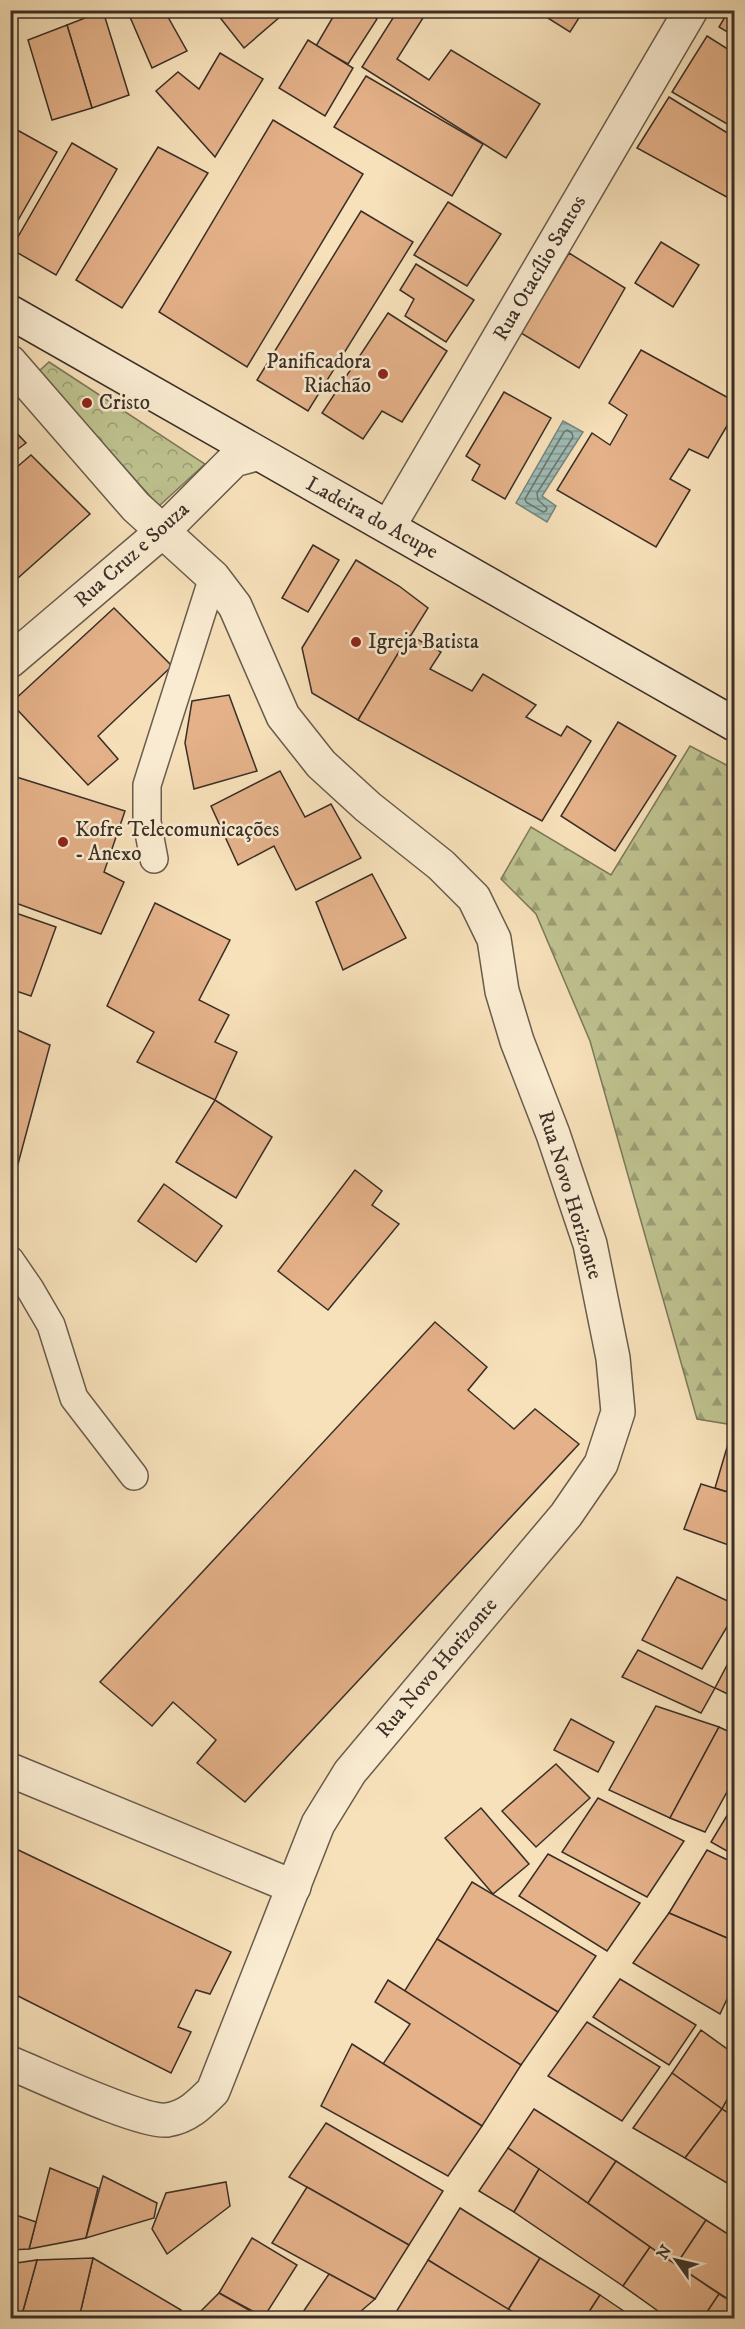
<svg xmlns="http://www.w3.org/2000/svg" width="745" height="2329" font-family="'IM FELL DW Pica',serif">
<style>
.forest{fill:url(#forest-firs);stroke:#7c785b;stroke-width:1.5}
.park{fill:url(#park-crowns);stroke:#7c785b;stroke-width:1.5}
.water{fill:url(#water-rules);stroke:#76847d;stroke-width:1.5}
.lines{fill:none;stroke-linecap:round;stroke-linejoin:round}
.shore{stroke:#6c766e;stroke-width:1.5}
.building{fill:#e4b189;stroke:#3a2f27;stroke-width:1.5}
.lane-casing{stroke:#695c4c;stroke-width:30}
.street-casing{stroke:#695c4c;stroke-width:36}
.secondary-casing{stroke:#3a2f27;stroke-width:36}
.lane{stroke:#faecd2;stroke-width:27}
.street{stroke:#faecd2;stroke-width:33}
.secondary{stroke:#faecd2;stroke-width:33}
.poi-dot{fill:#8f2418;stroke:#faecd2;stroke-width:2}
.labels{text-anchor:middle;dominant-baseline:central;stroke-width:5;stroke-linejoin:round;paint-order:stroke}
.street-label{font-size:21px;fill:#3a2f27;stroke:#faecd2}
.poi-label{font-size:21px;fill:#3a2f27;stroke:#faecd2;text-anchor:start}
</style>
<defs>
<pattern id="forest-firs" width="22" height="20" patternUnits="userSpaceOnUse" patternTransform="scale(1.5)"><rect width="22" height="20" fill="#bec28f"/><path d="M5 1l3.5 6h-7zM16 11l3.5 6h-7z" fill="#9b9e75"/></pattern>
<pattern id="park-crowns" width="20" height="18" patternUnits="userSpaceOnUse" patternTransform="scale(1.5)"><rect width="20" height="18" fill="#bec28f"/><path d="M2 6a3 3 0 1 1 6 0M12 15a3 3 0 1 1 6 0" fill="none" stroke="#9b9e75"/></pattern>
<pattern id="water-rules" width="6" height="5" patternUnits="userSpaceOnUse" patternTransform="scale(1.5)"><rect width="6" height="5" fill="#9ebcb6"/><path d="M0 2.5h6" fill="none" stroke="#829994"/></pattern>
</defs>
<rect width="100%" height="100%" fill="#f7e1ba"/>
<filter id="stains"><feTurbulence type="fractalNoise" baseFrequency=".00333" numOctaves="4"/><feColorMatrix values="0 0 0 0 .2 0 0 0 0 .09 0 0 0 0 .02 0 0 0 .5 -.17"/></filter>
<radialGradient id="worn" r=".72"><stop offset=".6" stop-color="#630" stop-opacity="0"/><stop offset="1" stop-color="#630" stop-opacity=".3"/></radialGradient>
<!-- forest -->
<path class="forest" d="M690 746 734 769V1425L697 1419 590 1041 536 914 501 879 531 827 611 875Z"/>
<!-- park -->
<path class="park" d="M49 362 205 464 159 506 38 372Z"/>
<!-- water -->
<path class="water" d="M563 421 583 432 542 496 556 506 547 522 516 503Z"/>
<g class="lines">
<!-- shore -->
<path class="shore" d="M567 430 572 433 573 437 537 493 538 500 547 508 546 511 543 512 526 502 525 499 564 432Z"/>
</g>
<!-- building -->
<g class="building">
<path d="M143 10H164L187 51 152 68 130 17Z"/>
<path d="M214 10H288L244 48Z"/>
<path d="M337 10H364L377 19 348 64 316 46Z"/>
<path d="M398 10H428L397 59 429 80 451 50 540 104 506 158 362 67Z"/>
<path d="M535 10H584L570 32Z"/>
<path d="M729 10H734V36L719 27Z"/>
<path d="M103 11 129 95 92 108 67 25Z"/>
<path d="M67 25 92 108 52 120 28 40Z"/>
<path d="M707 36 734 53V128L672 92Z"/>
<path d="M308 40 353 68 325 116 279 88Z"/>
<path d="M220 53 263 79 215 157 156 91 178 72 199 89Z"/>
<path d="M366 76 483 144 452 196 334 127Z"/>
<path d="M669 97 734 137V201L637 148Z"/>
<path d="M273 120 363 174 247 367 159 312Z"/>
<path d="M10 126 57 152 13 229 10 227Z"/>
<path d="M72 143 117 169 56 275 11 249Z"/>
<path d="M158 147 208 173 122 308 76 280Z"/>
<path d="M448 202 501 234 467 286 414 255Z"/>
<path d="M361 211 413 242 308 411 257 380Z"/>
<path d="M661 242 699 265 673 307 635 283Z"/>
<path d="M569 253 625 288 579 368 521 333Z"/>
<path d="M416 264 474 300 446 342 405 316 414 299 400 290Z"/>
<path d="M388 313 447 351 402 422 382 411 363 439 322 413Z"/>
<path d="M641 350 734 401V414L708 458 689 449 670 479 690 490 656 547 557 490 592 433 610 445 627 415 609 403Z"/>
<path d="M504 392 551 418 505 499 472 480 480 465 466 456Z"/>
<path d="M10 426 26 443 10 455Z"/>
<path d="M31 455 90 514 10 585V473Z"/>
<path d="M313 545 339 560 308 612 282 598Z"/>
<path d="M356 560 399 586 428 608 358 720 312 693 302 648Z"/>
<path d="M114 608 172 666 98 736 118 759 88 785 11 703Z"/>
<path d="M409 635 441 652 430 669 472 691 483 674 536 705 526 717 561 736 567 726 591 741 542 821 358 720Z"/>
<path d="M229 695 257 771 194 789 185 743 192 701Z"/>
<path d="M618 722 676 756 615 851 561 816Z"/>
<path d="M280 771 305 817 331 804 361 858 296 890 274 846 238 865 211 806Z"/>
<path d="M10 775 125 811 104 872 124 882 101 934 10 901Z"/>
<path d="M372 874 406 938 343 970 316 902Z"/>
<path d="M155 903 230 940 199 1000 229 1015 215 1042 237 1052 215 1100 137 1062 154 1032 107 1006Z"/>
<path d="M10 911 56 927 31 996 10 989Z"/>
<path d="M10 1027 50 1045 15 1175 10 1172Z"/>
<path d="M215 1100 272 1137 236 1198 176 1162Z"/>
<path d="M355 1170 382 1191 372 1205 399 1224 328 1310 278 1271Z"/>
<path d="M164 1184 222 1226 196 1262 138 1221Z"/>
<path d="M435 1322 487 1367 468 1390 514 1429 535 1409 579 1444 245 1802 197 1763 216 1740 173 1702 152 1726 100 1682Z"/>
<path d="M728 1444 734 1446V1494L715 1488Z"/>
<path d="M701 1484 734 1494V1547L684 1529Z"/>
<path d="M677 1577 734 1604V1615L702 1669 642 1640Z"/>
<path d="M638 1650 715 1688 701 1713 622 1677Z"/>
<path d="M734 1652V1697L715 1688Z"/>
<path d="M656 1706 719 1727 670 1818 609 1790Z"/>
<path d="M571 1719 614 1742 598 1772 554 1750Z"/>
<path d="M719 1727 734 1734V1779L705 1832 670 1818Z"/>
<path d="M556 1764 590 1798 536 1847 502 1811Z"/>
<path d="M598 1798 684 1841 647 1897 562 1852Z"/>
<path d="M734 1804V1855L711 1842Z"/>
<path d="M481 1808 529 1864 493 1894 445 1838Z"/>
<path d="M10 1846 231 1952 210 1994 196 1990 178 2027 191 2032 171 2073 10 1992Z"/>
<path d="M707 1850 734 1863V1941L669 1913Z"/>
<path d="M548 1854 640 1903 607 1951 519 1896Z"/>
<path d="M472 1882 596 1956 558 2012 437 1939Z"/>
<path d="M669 1913 734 1941V1984L720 2014 633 1963Z"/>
<path d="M437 1939 558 2012 521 2065 404 1992Z"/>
<path d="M620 1979 696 2025 669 2065 593 2017Z"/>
<path d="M388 1980 521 2065 482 2126 383 2064 410 2024 375 2002Z"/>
<path d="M587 2022 660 2067 622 2121 548 2076Z"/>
<path d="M701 2030 734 2054V2087L722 2109 672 2073Z"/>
<path d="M352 2044 482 2126 448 2176 321 2106Z"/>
<path d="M672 2073 722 2109 685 2158 633 2128Z"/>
<path d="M734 2087V2117L722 2109Z"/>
<path d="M534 2109 616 2161 588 2203 508 2148Z"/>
<path d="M722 2109 734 2117V2173L727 2183 685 2158Z"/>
<path d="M326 2123 443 2191 409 2245 289 2177Z"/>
<path d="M10 2137 17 2139 10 2158Z"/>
<path d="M508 2148 539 2169 514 2212 479 2191Z"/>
<path d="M616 2161 706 2220 676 2265 588 2203Z"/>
<path d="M50 2168 98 2188 86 2238 29 2249Z"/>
<path d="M539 2169 650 2247 623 2286 514 2212Z"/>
<path d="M103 2176 157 2203 154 2218 86 2238Z"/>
<path d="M226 2182 230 2206 167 2254 152 2229 166 2193Z"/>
<path d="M307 2187 409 2245 375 2299 272 2243Z"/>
<path d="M460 2208 540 2258 508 2310 428 2260Z"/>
<path d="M10 2213 36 2222 29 2249 10 2250Z"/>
<path d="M706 2220 734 2238V2303L676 2265Z"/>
<path d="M252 2238 297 2265 264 2317 219 2293Z"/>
<path d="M650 2247 719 2294 703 2318H668L623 2286Z"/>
<path d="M93 2258 181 2310 174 2318H79Z"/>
<path d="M93 2258 79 2318H21L37 2260Z"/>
<path d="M540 2258 600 2295 585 2318H523L508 2310Z"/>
<path d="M37 2260 21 2318H10V2264Z"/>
<path d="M428 2260 523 2318H396L393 2317Z"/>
<path d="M329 2274 375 2299 353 2318H308L303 2312Z"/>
<path d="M219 2293 263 2318H194Z"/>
<path d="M719 2294 734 2303V2318H703Z"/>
<path d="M600 2295 634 2318H585Z"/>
</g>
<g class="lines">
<!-- lane casing -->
<g class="lane-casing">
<g id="lane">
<path d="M154 859 147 822V785L213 577"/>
<path d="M10 1260 30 1289 51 1325 74 1398 134 1476"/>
</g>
</g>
<!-- street casing -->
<g class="street-casing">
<g id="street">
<path d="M10 362 136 507 213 577 235 606 283 716 321 764 368 807 441 865 474 898 494 939 502 991 517 1041 553 1134 590 1244 613 1358 618 1412 601 1464 566 1515 350 1772 318 1824 213 2091C199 2105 187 2117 167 2120 141 2123 40 2075 10 2063"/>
<path d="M389 526 691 10"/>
<path d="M10 661 164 530 234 460 256 454"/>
<path d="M10 1770 294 1887"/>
</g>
</g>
<!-- secondary casing -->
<g class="secondary-casing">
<path id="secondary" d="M10 312C251 451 494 585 734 724"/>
</g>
<!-- lane -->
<use href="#lane" class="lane"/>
<!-- street -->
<use href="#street" class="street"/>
<!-- secondary -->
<use href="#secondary" class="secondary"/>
</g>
<!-- markers -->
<g class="poi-dot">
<circle cx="383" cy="374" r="6"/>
<circle cx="87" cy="403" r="6"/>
<circle cx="356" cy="642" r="6"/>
<circle cx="63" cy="842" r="6"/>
</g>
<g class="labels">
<!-- street labels -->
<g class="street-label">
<text transform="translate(540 268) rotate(-60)">Rua Otacílio Santos</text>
<text transform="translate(372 518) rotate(29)">Ladeira do Acupe</text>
<text transform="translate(132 555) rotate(-42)">Rua Cruz e Souza</text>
<text transform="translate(570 1195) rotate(73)">Rua Novo Horizonte</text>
<text transform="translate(437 1668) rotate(-50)">Rua Novo Horizonte</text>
</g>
<!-- poi labels -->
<g class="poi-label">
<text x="371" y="362" text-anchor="end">Panificadora<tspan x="371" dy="24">Riachão</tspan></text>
<text x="99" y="403">Cristo</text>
<text x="368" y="642">Igreja Batista</text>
<text x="75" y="830">Kofre Telecomunicações<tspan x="75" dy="24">- Anexo</tspan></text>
</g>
</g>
<!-- margin -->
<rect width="745" height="2329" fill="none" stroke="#f7e1ba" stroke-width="36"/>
<rect x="12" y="12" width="721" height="2305" fill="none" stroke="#3a2f27" stroke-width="3"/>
<rect x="18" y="18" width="709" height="2293" fill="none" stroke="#3a2f27" stroke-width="1.5"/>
<!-- north arrow -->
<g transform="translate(676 2260) rotate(304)" stroke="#faecd2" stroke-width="4.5" paint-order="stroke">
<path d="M0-4.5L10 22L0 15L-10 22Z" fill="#3a2f27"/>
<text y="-9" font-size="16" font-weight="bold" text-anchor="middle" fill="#3a2f27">N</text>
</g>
<rect width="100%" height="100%" filter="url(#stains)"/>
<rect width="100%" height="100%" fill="url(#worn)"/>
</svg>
